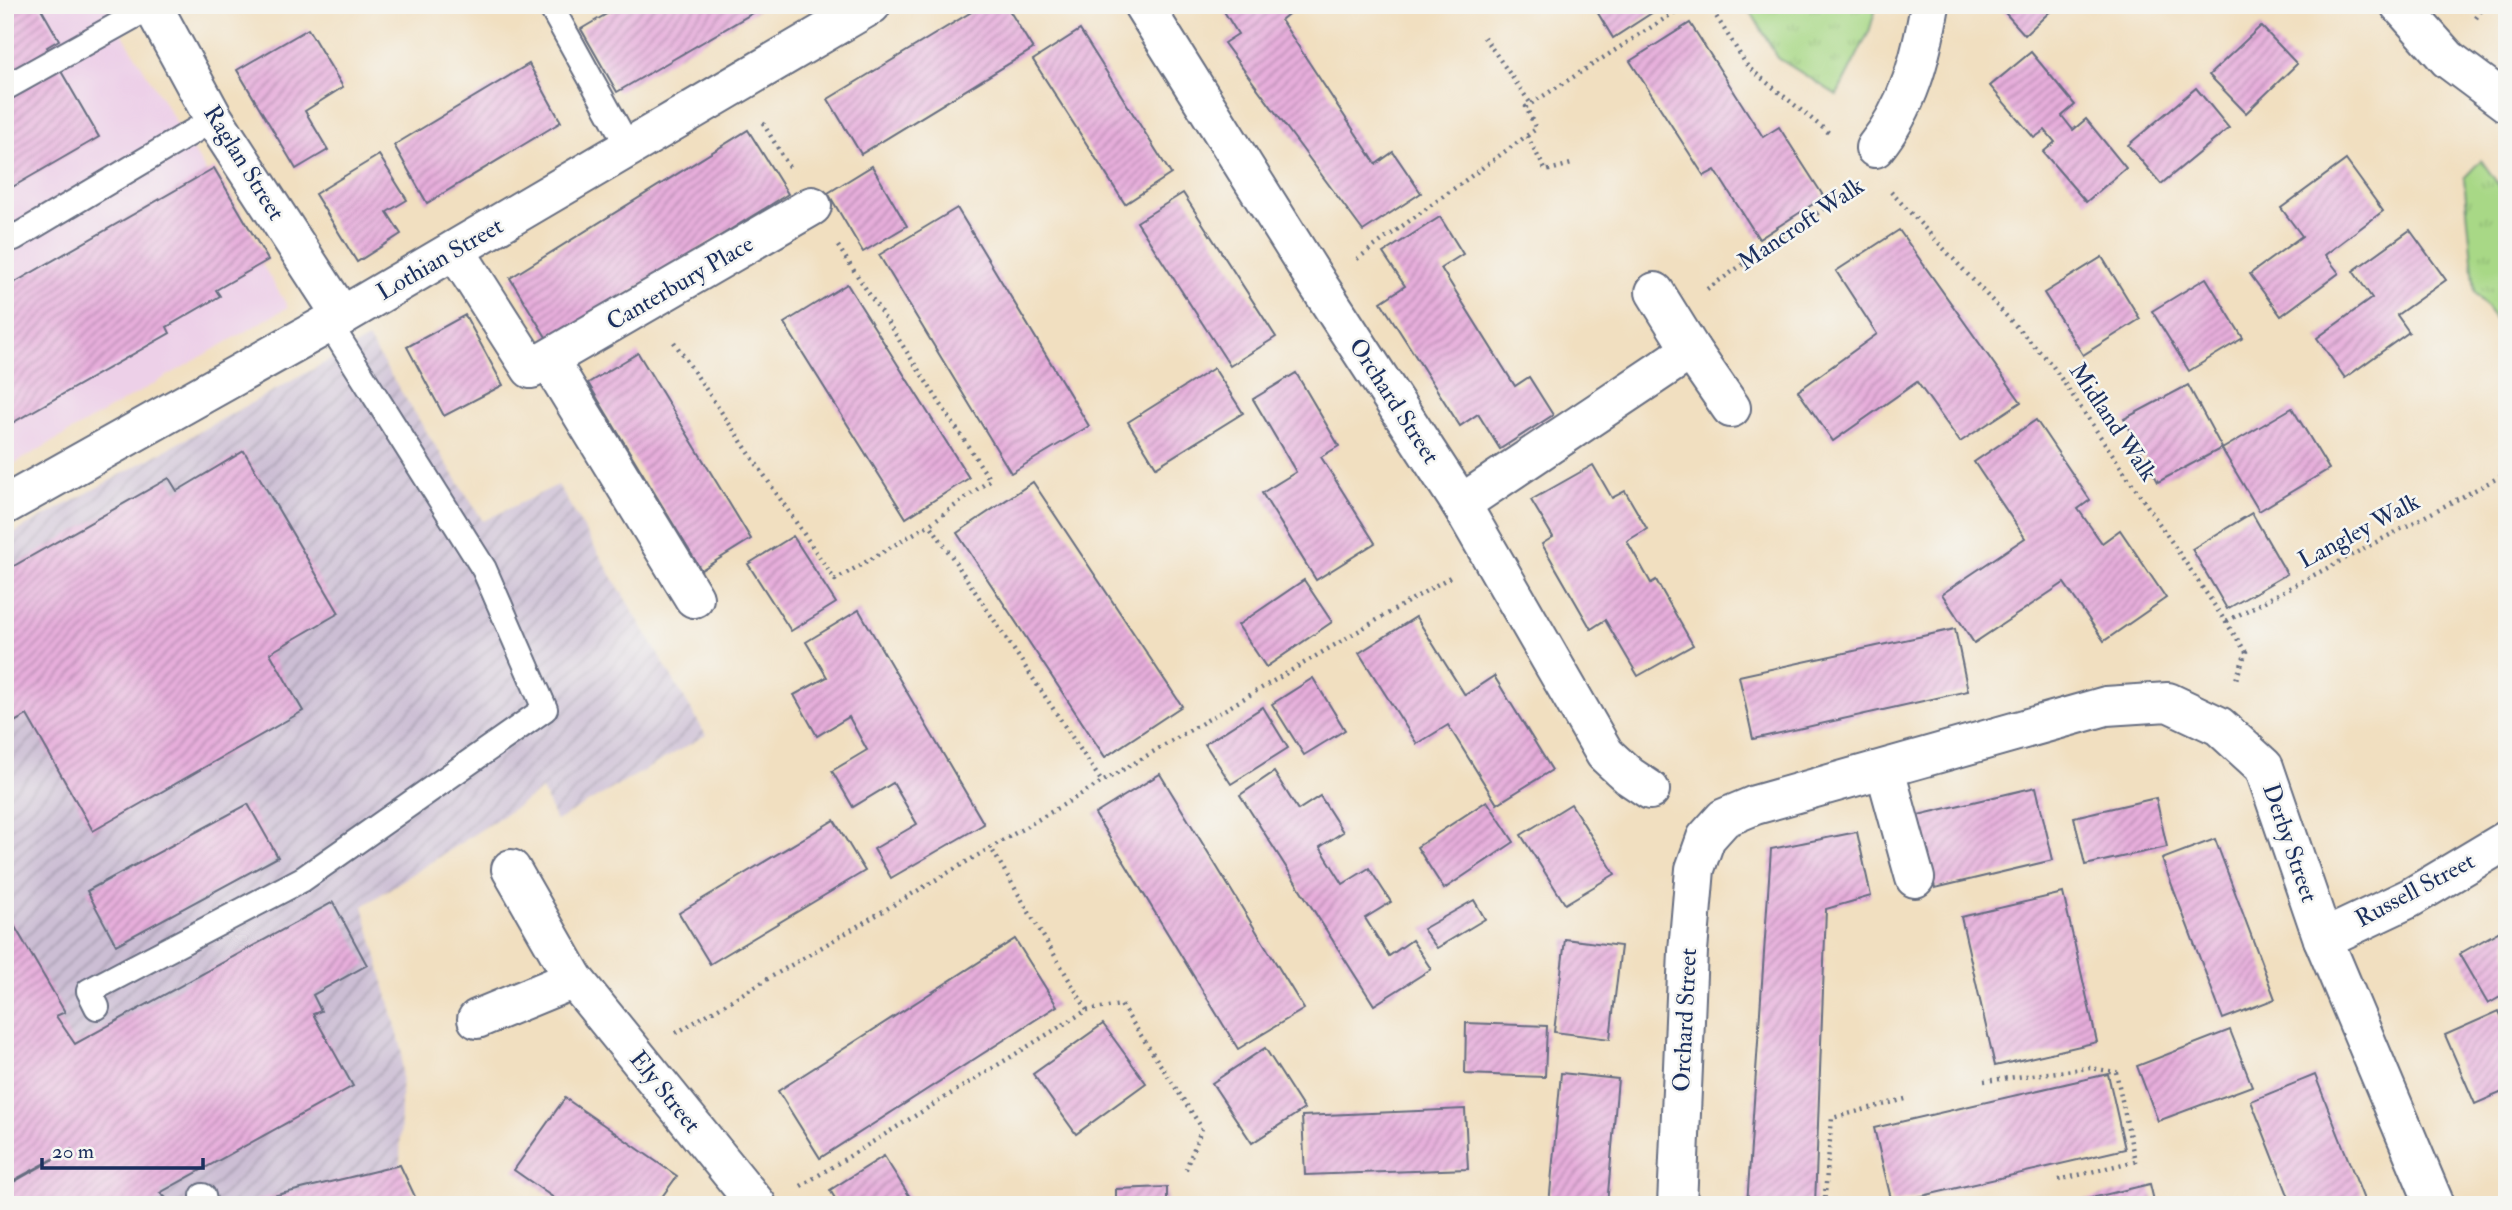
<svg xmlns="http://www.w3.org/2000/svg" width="2512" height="1210" font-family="'IM FELL Double Pica',serif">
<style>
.built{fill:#edd0e8}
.industrial{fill:url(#industrial-furrows)}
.park{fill:url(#park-tufts);stroke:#628472;stroke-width:2}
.building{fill:url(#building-hatch)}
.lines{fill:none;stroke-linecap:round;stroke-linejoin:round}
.lane-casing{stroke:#666d80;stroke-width:28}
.street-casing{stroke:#666d80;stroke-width:42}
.path{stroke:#666d80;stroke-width:4.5;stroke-dasharray:2 5;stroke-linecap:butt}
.lane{stroke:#fff;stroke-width:24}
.street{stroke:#fff;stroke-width:38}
.labels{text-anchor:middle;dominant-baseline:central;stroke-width:5;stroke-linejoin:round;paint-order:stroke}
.street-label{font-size:24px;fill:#1b2f5e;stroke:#f6f6f2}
</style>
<defs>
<pattern id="industrial-furrows" width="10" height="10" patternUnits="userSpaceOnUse" patternTransform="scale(1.75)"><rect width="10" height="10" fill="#ccbed4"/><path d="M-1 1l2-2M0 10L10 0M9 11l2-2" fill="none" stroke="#a59baf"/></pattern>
<pattern id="park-tufts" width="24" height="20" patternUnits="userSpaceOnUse" patternTransform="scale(1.75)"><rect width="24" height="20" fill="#a8d886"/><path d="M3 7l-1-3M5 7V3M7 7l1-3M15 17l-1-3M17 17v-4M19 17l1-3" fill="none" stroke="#90ba76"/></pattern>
<pattern id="building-hatch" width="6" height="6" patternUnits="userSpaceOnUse" patternTransform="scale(1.75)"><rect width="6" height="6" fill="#e7aedb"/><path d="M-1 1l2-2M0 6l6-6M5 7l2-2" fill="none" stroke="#ba8eb5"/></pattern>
</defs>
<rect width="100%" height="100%" fill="#f6f6f2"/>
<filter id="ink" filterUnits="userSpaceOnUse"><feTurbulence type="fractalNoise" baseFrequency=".0143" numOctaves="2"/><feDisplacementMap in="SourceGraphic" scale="14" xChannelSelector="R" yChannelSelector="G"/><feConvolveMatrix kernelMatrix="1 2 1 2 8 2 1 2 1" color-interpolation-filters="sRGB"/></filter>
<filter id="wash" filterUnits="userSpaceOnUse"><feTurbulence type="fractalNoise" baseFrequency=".00686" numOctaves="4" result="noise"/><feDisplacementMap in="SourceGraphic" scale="28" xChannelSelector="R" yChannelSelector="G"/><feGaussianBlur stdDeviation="1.57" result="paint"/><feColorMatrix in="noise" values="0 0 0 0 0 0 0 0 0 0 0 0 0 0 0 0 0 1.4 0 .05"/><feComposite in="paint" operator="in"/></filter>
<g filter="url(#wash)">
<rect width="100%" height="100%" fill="#f1dfc0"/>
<!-- built -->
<path class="built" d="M5 5H105L288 307 5 469Z"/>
<!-- industrial -->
<path class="industrial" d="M368 339 483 521 558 485 706 735 556 821 542 790 363 906 402 1049 400 1165 419 1205H5V538Z"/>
<!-- park -->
<g class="park">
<path d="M1747 5H1877L1869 32 1837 95 1778 58Z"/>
<path d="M2481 160 2507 197V334L2475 292 2464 178Z"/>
</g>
<g id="blocks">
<!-- building -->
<g class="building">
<path d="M5 5H39L59 40 47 47 99 137 9 189 5 183Z"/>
<path d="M622 5H762L763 7 617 92 581 29Z"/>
<path d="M983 5H1006L1033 49 861 154 828 99Z"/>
<path d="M1220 5H1299L1281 20 1376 164 1393 152 1421 193 1363 231 1224 43 1238 34Z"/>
<path d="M1593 5H1664L1613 38Z"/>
<path d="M1998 5H2057L2025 35Z"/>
<path d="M1690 23 1763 137 1779 127 1824 197 1759 239 1715 170 1704 176 1630 61Z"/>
<path d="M2261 26 2297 64 2246 113 2209 75Z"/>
<path d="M308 29 343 87 305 111 328 150 296 169 237 70Z"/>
<path d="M1080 30 1171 174 1125 204 1033 60Z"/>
<path d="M2031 52 2075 105 2062 116 2073 130 2086 119 2126 168 2086 202 2043 152 2055 142 2045 130 2034 138 1990 86Z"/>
<path d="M529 64 561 122 427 203 394 145Z"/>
<path d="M2196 88 2229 128 2161 184 2128 145Z"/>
<path d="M748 130 788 194 549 342 510 278Z"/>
<path d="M379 155 407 200 387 212 401 234 357 262 315 194Z"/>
<path d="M2346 160 2383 211 2325 255 2339 273 2281 316 2250 274 2302 236 2281 208Z"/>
<path d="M872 166 907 226 863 252 828 193Z"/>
<path d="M214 168 268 260 216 290 220 296 167 327 170 333 5 427V288Z"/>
<path d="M1183 193 1276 337 1230 366 1137 222Z"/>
<path d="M957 208 1089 426 1011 473 879 255Z"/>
<path d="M1440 217 1463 254 1441 268 1515 386 1529 377 1553 415 1500 449 1478 414 1460 426 1381 302 1405 286 1383 253Z"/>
<path d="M1899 230 2021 402 1960 442 1917 382 1833 441 1798 391 1877 334 1836 271Z"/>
<path d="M2410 230 2446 280 2397 315 2409 332 2345 378 2317 338 2372 298 2353 271Z"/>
<path d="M2102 257 2140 319 2083 355 2044 293Z"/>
<path d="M2206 278 2243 338 2189 371 2152 311Z"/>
<path d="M847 284 969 478 906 518 784 323Z"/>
<path d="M465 315 503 385 444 416 407 347Z"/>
<path d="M638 353 751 539 701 570 588 383Z"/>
<path d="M1214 368 1243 413 1156 467 1128 422Z"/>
<path d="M1296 373 1339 446 1321 457 1375 543 1316 580 1262 493 1296 472 1253 399Z"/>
<path d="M2188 385 2222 448 2158 482 2124 419Z"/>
<path d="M2292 408 2329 469 2259 511 2222 449Z"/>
<path d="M2036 420 2090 500 2078 509 2102 543 2120 530 2166 598 2104 641 2064 583 1974 643 1942 594 2025 538 1974 462Z"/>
<path d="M244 451 339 613 270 653 303 711 93 831 27 715 5 727V571L169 478 177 491Z"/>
<path d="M1593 465 1612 498 1625 491 1647 529 1627 541 1651 583 1656 580 1693 645 1638 676 1605 620 1591 629 1542 544 1553 537 1531 500Z"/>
<path d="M1033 482 1182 706 1105 757 957 533Z"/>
<path d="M2252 513 2287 574 2227 609 2192 549Z"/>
<path d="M793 536 836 603 791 631 748 564Z"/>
<path d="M1304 580 1332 622 1266 667 1238 625Z"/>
<path d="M859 610 984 824 891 878 874 849 917 824 893 783 853 807 832 771 867 750 849 717 817 736 794 695 827 677 806 642Z"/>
<path d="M1416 617 1465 695 1494 676 1552 770 1497 804 1448 725 1417 744 1359 653Z"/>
<path d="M1955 629 1968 691 1753 739 1739 676Z"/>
<path d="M1313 678 1345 730 1304 755 1272 704Z"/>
<path d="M1263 707 1288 748 1231 784 1205 744Z"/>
<path d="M1274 772 1298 810 1320 796 1343 832 1320 847 1343 884 1369 868 1391 902 1365 918 1389 956 1412 940 1431 969 1374 1005 1240 795Z"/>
<path d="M1160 774 1304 1009 1238 1049 1095 814Z"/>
<path d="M2036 787 2053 860 1935 888 1918 815Z"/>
<path d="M2156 798 2167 847 2085 865 2074 817Z"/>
<path d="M1487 801 1514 842 1444 889 1417 847Z"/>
<path d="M248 804 278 857 116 945 87 891Z"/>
<path d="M1571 804 1615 874 1565 904 1521 835Z"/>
<path d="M834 820 865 871 710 964 679 913Z"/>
<path d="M1857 832 1871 896 1826 909 1815 1205H1747L1771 849Z"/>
<path d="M2215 839 2275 999 2223 1019 2162 859Z"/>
<path d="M2063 893 2097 1042 1995 1066 1961 917Z"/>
<path d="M1474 900 1485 919 1437 948 1423 929Z"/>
<path d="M333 902 367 965 313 995 321 1011 313 1014 353 1086 160 1193 165 1197 152 1205H5V1187L72 1149 5 1185V910L65 1012 56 1016 75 1044Z"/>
<path d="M2507 927V993L2488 1004 2459 954Z"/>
<path d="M1015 939 1057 1006 820 1158 778 1091Z"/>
<path d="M1565 939 1621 946 1610 1039 1554 1032Z"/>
<path d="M2499 1011 2507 1029V1090L2475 1104 2445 1035Z"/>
<path d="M1466 1023 1547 1026 1545 1077 1465 1074Z"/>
<path d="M1103 1024 1146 1083 1076 1134 1033 1074Z"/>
<path d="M2230 1030 2252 1086 2158 1121 2137 1066Z"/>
<path d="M1265 1048 1304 1109 1252 1143 1212 1083Z"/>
<path d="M1561 1073 1618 1079 1607 1205H1549Z"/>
<path d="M2108 1074 2125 1149 1892 1203 1874 1128Z"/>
<path d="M2315 1075 2366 1205H2292L2251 1101Z"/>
<path d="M565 1098 677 1176 656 1205H564L514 1170Z"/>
<path d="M1465 1109 1468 1169 1305 1175 1302 1116Z"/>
<path d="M884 1156 915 1205H839L830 1190Z"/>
<path d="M400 1165 419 1205 248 1202Z"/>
<path d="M2150 1184 2155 1205H2084L2083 1200Z"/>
<path d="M1167 1187V1205H1116V1189Z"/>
</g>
</g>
</g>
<g filter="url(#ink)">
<use href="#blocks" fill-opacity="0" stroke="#666d80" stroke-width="2"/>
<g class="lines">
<!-- lane casing -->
<g class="lane-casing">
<g id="lane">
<path d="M550 5 629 148"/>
<path d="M5 88 152 6"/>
<path d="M5 231 14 238 214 119"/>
<path d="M97 1007 89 991 303 879 545 709 484 569 329 323"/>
<path d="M203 1196 205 1205"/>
</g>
</g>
<!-- street casing -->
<g class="street-casing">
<g id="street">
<path d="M152 5 214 119 342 316"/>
<path d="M1143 5 1319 286 1461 504 1605 754 1629 776 1650 790"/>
<path d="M2400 5 2448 59 2507 103"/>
<path d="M1875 148C1909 106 1921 58 1930 5"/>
<path d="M455 250 531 369 812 206"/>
<path d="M1655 292 1691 350"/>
<path d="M549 360 694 598"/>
<path d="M1461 504 1691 350 1731 408"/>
<path d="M5 505 342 316 871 5"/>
<path d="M1885 770 1915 878"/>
<path d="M511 869 574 979 757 1205"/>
<path d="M2323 939 2410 898 2507 840"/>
<path d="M477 1019 574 979"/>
<path d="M1677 1205 1688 951 1695 869 1706 838 1724 818 1755 805 2106 706 2168 702 2219 726 2264 767 2323 939 2435 1205"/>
</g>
</g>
<!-- path -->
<g class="path">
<path d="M1709 5 1748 67 1829 133"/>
<path d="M2476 18 2485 5"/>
<path d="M1484 37 1531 104"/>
<path d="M763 123 789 167"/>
<path d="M1527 136 1546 171 1571 164"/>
<path d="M1891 192 2052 365 2246 652 2235 682"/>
<path d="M838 246 990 480 930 524 1102 782"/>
<path d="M1357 259 1536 129 1526 107 1686 5"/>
<path d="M1707 289 1853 189"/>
<path d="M674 342 835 580 930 524"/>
<path d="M2227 621 2507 473"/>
<path d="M1087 1010 1121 1005 1202 1128 1184 1174"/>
<path d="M676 1033 1450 577"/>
<path d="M1984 1081 2090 1068 2116 1072 2135 1161 2059 1180"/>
<path d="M801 1186 1087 1010 991 848"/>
<path d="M1824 1205 1832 1118 1909 1098"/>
</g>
<!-- lane -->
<use href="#lane" class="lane"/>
<!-- street -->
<use href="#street" class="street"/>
</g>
</g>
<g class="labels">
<!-- street labels -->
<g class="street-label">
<text transform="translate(244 163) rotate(58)">Raglan Street</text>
<text transform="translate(1801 224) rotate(-34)">Mancroft Walk</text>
<text transform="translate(440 259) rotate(-30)">Lothian Street</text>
<text transform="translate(680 283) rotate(-30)">Canterbury Place</text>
<text transform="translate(1394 401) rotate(57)">Orchard Street</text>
<text transform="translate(2113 422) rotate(56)">Midland Walk</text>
<text transform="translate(2359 531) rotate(-28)">Langley Walk</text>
<text transform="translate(2290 843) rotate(71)">Derby Street</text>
<text transform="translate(2415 890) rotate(-28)">Russell Street</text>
<text transform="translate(1685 1020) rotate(-87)">Orchard Street</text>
<text transform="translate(665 1092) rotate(51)">Ely Street</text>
</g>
</g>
<!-- margin -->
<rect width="2512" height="1210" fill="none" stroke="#f6f6f2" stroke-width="28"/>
<!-- scale -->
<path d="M42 1158v10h161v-10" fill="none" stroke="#1b2f5e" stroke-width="3.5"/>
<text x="52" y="1158" font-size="21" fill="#1b2f5e" stroke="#f6f6f2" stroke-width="5" paint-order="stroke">20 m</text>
</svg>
